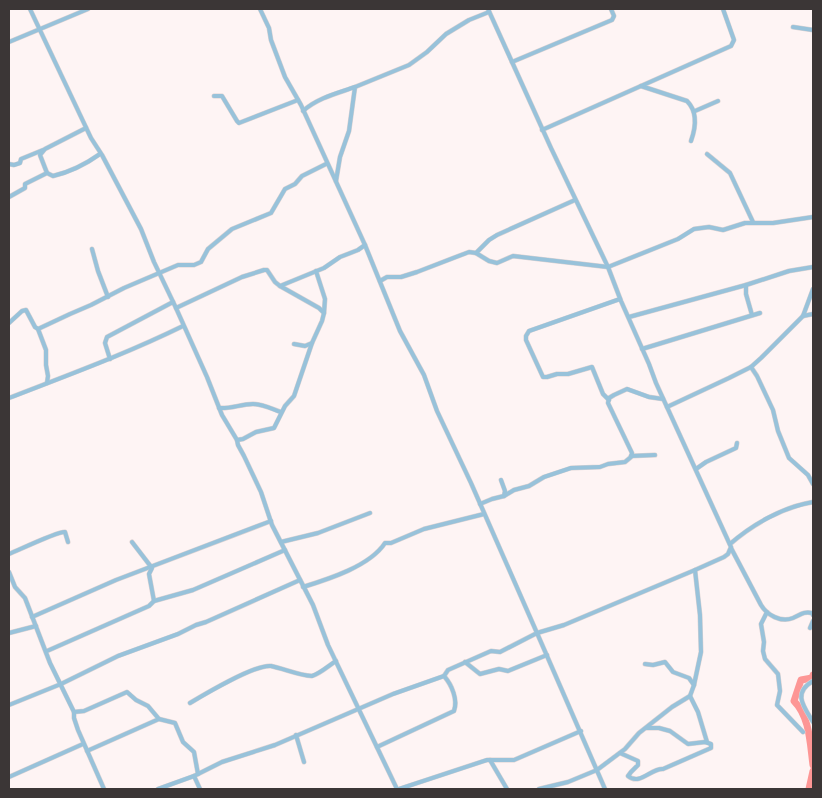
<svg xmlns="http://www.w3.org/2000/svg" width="822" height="798" font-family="'Zilla Slab',serif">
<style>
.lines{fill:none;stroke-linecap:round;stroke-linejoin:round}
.river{stroke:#fd9695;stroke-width:7}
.street-casing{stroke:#dbd2d2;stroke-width:5}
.street{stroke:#98c2da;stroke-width:4}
</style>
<rect width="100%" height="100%" fill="#fef4f4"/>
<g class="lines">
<!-- river -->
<g class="river">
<path d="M813 675 812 678 801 680 794 701C810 717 810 744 813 765"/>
<path d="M809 789 813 771"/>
</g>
<!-- street casing -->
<g class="street-casing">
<g id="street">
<path d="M30 9 91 138 102 155 141 229 154 262 176 308 207 377 222 415 237 440 238 445 244 456 261 492 272 525 313 605 328 645 397 789"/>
<path d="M488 9 551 148 608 267 621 301 649 364 656 383 731 547 728 554 724 557 695 570 564 625 537 633 605 789"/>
<path d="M793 27 813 30"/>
<path d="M9 42 88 9"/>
<path d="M512 62 612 20 614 16 611 9"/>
<path d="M641 86 687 101C698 112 696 127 691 141"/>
<path d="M214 96H222L237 121 239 123 298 100"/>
<path d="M303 111C317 98 338 93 355 87"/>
<path d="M695 111 718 101"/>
<path d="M542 130 731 46 734 40 723 9"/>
<path d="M707 154 730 173 753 222"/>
<path d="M9 164 14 165 20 163 21 159 43 150"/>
<path d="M47 173 40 155 45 149 86 128"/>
<path d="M336 181 340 157 349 131 355 87 409 65 427 52 446 34 469 20 489 12"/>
<path d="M9 197 25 188V184L47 173 53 176C70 172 86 164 100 154"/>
<path d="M92 249 98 271 108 297"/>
<path d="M476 253 489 240 497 235 575 200"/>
<path d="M316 271 325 299 324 313"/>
<path d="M380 281 387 277H401L417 272 469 252 476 253 489 261 497 263 513 256 608 267 678 239 694 229 709 227 723 230 745 223H773L813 217"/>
<path d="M746 285V294L752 315"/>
<path d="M280 286 319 308 324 313 322 321 312 343 305 346 294 344"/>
<path d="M176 308 242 277 264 270H267L275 282 280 286 324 268 340 257 358 250 365 245"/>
<path d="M803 316 813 314"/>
<path d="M629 317 746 285 789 271 813 267"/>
<path d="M9 323 22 311 26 310 35 327 38 329 46 350V365L48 376 47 383"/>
<path d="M38 329 70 314 91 305 124 288 178 265H194L201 262 208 249 232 229 271 213 285 189 295 184 302 176 326 164"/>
<path d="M642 349 760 313"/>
<path d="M110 359 105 343 107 337 173 302"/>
<path d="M751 367 757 376 773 410 778 431 789 458 808 475 813 484"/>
<path d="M9 398C68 375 126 354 183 326"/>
<path d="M609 400 603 394 592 367 568 374H557L547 377H543L526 340V336L529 331 620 299"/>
<path d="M667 407 729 378 751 367 761 358 803 316 813 289"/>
<path d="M219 408C231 409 241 404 253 404 263 404 272 409 281 412"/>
<path d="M237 440 243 439 256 432 274 428 285 406 294 396 312 343"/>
<path d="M631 456 655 455"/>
<path d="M696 469 706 462 736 448 737 443"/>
<path d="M504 496 514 490 529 486 544 477 571 468 600 467 608 464 625 462 631 457 632 453 608 403 609 398 614 395 627 389 649 397 663 399"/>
<path d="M480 504 492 499 504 496 505 491 501 480"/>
<path d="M132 542 152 568 149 574 154 601"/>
<path d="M281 542 318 533 370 513"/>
<path d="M730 544C753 524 783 507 813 502"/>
<path d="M731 548 761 605C767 615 781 623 793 618 800 615 804 611 812 613L813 615"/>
<path d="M9 554C19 550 58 531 65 532L68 542"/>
<path d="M9 572 15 587 25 598 50 663 74 712V718L78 730 104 789"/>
<path d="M303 587C329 579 370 566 385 543H391L424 529 484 514"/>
<path d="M767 612 761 624 764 642 763 651 765 659 778 674 780 691 777 705 803 732"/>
<path d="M32 617 116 580 271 521"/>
<path d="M810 628 813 621"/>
<path d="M9 633 36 626"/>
<path d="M47 651 149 606 154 601 193 590 285 550"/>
<path d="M465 662 480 674 499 669 508 671 547 655"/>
<path d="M645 664 653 665 665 662 673 672 689 678 694 685"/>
<path d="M813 681C792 693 804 707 813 722"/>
<path d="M690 696 698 712 707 742"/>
<path d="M190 703C205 694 256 664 271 666 285 669 298 675 312 676 321 673 328 666 336 661"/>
<path d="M9 705 61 684 118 656 178 634 196 625 206 622 300 580"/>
<path d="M74 712 84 711 127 692 136 700 148 706 159 719 175 723 183 742 194 752 198 774"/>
<path d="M296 735 304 762"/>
<path d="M377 747 454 711C458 700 452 685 444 676"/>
<path d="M87 751 159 719"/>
<path d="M620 753 638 761V765L631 772 628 776C640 786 651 768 663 769L711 748V744L705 742 688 744 670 731 659 728H647"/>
<path d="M490 760 507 789"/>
<path d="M194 776 200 789"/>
<path d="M9 777 83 744"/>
<path d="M158 789 194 776 222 762 275 745 393 694 444 676 448 670 491 651 500 652 537 633 471 483 437 411 424 375 400 331 365 245 301 105 285 77 271 40 269 28 260 9"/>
<path d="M399 789 487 760H514L581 731"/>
<path d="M539 789 568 782 597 770 625 749 639 733 672 707 690 696 694 685 701 652 700 615 695 570"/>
</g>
</g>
<!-- street -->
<use href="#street" class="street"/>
</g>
<!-- border -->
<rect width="822" height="798" fill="none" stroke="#3b3636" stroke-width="20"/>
</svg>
